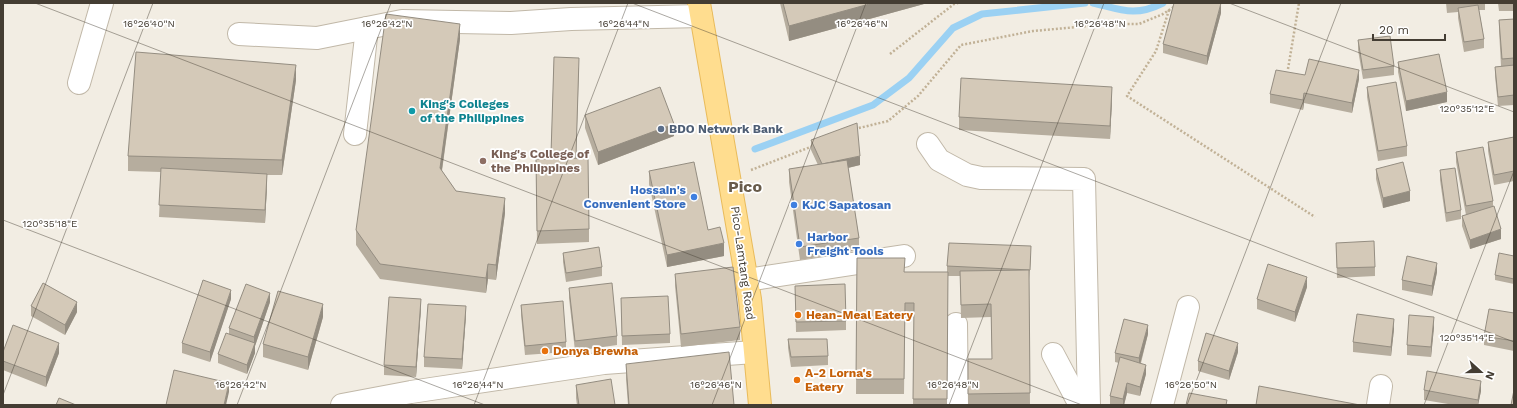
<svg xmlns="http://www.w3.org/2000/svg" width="1517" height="408" font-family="'Work Sans',sans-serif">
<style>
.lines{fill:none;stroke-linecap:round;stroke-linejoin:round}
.stream{stroke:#9bd1f3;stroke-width:7}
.minor-casing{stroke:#c1b8a8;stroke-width:24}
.major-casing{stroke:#e9bb5b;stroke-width:24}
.path{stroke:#c1b196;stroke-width:2.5;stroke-dasharray:2 2;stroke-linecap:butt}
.minor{stroke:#fff;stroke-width:22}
.major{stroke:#ffdd8f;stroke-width:22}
.wall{fill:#b6ad9e}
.shaded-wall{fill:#948d81}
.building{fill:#d4c9b8;stroke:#948d81}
.ticks{fill:none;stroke:#443d33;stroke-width:1;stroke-opacity:0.45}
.culture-dot{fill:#0f9aa8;stroke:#fff;stroke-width:1.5}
.service-dot{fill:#5c6f8a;stroke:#fff;stroke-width:1.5}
.education-dot{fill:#8d6e63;stroke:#fff;stroke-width:1.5}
.shop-dot{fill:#3f7fe0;stroke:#fff;stroke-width:1.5}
.food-dot{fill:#e8710a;stroke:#fff;stroke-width:1.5}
.labels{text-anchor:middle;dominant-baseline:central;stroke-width:3.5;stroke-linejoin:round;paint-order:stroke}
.culture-label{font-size:12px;font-weight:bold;fill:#0d838f;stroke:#fff;text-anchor:start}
.service-label{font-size:12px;font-weight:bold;fill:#4e5e75;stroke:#fff;text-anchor:start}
.education-label{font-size:12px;font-weight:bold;fill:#785e54;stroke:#fff;text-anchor:start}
.shop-label{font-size:12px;font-weight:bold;fill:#366cbe;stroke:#fff;text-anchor:start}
.street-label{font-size:12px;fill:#443d33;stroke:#fff}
.food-label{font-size:12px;font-weight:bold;fill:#c56008;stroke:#fff;text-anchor:start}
.district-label{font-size:16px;font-weight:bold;fill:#685b4a;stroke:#fff}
.ticks-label{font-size:10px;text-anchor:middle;fill:#443d33;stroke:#fff;stroke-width:3.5;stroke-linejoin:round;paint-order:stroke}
</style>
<rect width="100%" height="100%" fill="#f2ede3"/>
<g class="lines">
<!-- stream -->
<g class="stream">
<path d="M1093 3C1122 10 1135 17 1163 3"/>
<path d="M755 149 873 105 909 78 953 28 982 14 1085 3"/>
</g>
<!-- minor casing -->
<g class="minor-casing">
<g id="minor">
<path d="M239 34 317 38 402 21 511 23 571 19 701 16"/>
<path d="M79 83 102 3"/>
<path d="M355 134 367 28"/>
<path d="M928 144 939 160 967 175 981 178 1084 179 1089 405"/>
<path d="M747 280 904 256"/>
<path d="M956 324 957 405"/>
<path d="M1053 354 1080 405"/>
<path d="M342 405 411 392 604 363 754 352"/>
<path d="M1162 405 1188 307"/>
<path d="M1378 405 1381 386"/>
</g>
</g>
<!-- major casing -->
<g class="major-casing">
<path id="major" d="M699 3 750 299 760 405"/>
</g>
<!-- path -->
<g class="path">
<path d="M1169 10 1156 51 1127 96 1315 217"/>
<path d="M890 54 954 4 958 3"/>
<path d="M1288 69 1299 3"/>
<path d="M855 129 888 121 918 96 961 45 1033 31 1111 24H1139L1163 14 1180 3"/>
<path d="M751 170 813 146"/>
</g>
<!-- minor -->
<use href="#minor" class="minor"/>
<!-- major -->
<use href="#major" class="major"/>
</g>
<!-- wall -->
<g class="wall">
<path d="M780 3H924V4L789 41Z"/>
<path d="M1446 3H1485V10H1479L1484 39V48L1464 52 1458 18V12L1447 13Z"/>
<path d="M1498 3H1514V11H1499Z"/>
<path d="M1221 13 1207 65 1163 53V44Z"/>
<path d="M1514 19V105L1498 106 1495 76V67L1501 66 1499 30V20Z"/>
<path d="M460 39 442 171 456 191 505 213 496 280 488 279 486 293 380 279 356 245V230Z"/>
<path d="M1358 40 1394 66V75L1363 79 1358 50Z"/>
<path d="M554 57 579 68 576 158 589 229V242L537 244 536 159H551Z"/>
<path d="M1398 62 1447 102 1406 111 1398 72Z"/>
<path d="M1305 75 1359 79 1352 113 1304 103 1303 110 1270 103V94Z"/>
<path d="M296 80 282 175H267V186L265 223 159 217 161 172 128 171V156Z"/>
<path d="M1367 87 1407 146V156L1378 161 1367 97Z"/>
<path d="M1112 100 1110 139 959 130V117Z"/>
<path d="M585 115 674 136 598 165 585 128Z"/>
<path d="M1514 137V181L1494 185 1488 151V142Z"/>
<path d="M811 140 860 165 848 168 859 238V250L800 260 789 182V169L818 165 811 150Z"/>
<path d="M1456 152 1493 201V206L1501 239 1470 249 1462 226V216L1466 215 1456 162Z"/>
<path d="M1376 169 1410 201 1383 208 1376 179Z"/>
<path d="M1440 170 1461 210V219L1446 222 1440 180Z"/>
<path d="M649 171 708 230 724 256 667 267 649 184Z"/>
<path d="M1336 243 1375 267V276L1337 278Z"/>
<path d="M563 253 602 267V276L566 282 563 262Z"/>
<path d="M1031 256 1029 280 1030 405H968V359H992L991 317 961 318 960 276H948L947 405H913L914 318H905L904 394H856L857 258 905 272H947V266Z"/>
<path d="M1514 256V284L1495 280V275Z"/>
<path d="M1437 272 1432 296 1402 290V280Z"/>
<path d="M675 274 740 327V340L681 347 675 286Z"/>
<path d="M795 286 846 321V330L796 332Z"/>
<path d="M1307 287 1295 322 1257 309V299Z"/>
<path d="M569 288 617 336V345L575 351 569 298Z"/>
<path d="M621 298 670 334V343L622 345Z"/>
<path d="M231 299 210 362 182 353V343Z"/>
<path d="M270 302 255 346V353L247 374 218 363V354L229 334V328Z"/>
<path d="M521 305 566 342V352L525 355 521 315Z"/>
<path d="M31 306 77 312 65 335 31 316Z"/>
<path d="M421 308 416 377 384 375V365Z"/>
<path d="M1514 313V351L1484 345V336Z"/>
<path d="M466 315 462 369 424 367V357Z"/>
<path d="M323 317 308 370 263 357V344Z"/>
<path d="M1434 327 1431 357 1407 355V345Z"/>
<path d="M1394 329 1391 356 1353 352V342Z"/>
<path d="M1148 334 1141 363 1146 374 1140 396 1127 393 1124 405H1110V396L1119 363 1115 362V353Z"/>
<path d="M788 339 828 356V365L791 367 788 348Z"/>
<path d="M3 352 59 353 46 387 3 370Z"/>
<path d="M1238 352 1229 380 1198 371V361Z"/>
<path d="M626 364 734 405H628L626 379Z"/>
<path d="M576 385 615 405H577L576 398Z"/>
<path d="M1424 390 1481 391 1478 405H1454L1424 400Z"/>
</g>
<!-- shaded-wall -->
<g class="shaded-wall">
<path d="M873 3H924V4L789 41V26Z"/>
<path d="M1221 3V13L1207 65V56Z"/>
<path d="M460 24V39L440 183V168Z"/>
<path d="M296 65V80L282 175V160Z"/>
<path d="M1359 70V79L1352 113V103Z"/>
<path d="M1112 87V100L1110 139V126Z"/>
<path d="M1447 92V102L1406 111V101Z"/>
<path d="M1304 93V103L1303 110V100Z"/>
<path d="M674 124V136L598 165V152Z"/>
<path d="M860 156V165L822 174V164Z"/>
<path d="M267 174V186L265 223V210Z"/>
<path d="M1410 191V201L1383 208V198Z"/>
<path d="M505 198V213L496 280V265Z"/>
<path d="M1501 229V239L1470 249V240Z"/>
<path d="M724 243V256L667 267V255Z"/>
<path d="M1437 263V272L1432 296V286Z"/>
<path d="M488 264V279L486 293V278Z"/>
<path d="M1307 277V287L1295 322V312Z"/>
<path d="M231 290V299L210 362V352Z"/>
<path d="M270 293V302L255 346V353L247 374V365L254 344V337Z"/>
<path d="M421 299V308L416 377V367Z"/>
<path d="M77 302V312L65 335V325Z"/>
<path d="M323 304V317L308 370V357Z"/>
<path d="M466 306V315L462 369V359Z"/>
<path d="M1434 317V327L1431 357V347Z"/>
<path d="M1394 319V329L1391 356V347Z"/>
<path d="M1148 325V334L1139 368V358Z"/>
<path d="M59 343V353L46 387V377Z"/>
<path d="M1238 343V352L1229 380V371Z"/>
<path d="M1146 365V374L1140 396V387Z"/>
<path d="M1481 381V391L1478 405V400Z"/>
<path d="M229 383V392L226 405H224Z"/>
<path d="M1127 383V393L1124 405H1123V399Z"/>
</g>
<!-- building -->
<g class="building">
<path d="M783 3H873L789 26Z"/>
<path d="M1174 3H1221L1207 56 1163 44Z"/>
<path d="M1478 5 1484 39 1464 42 1458 8Z"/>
<path d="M386 14 460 24 440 168 456 191 505 198 496 265 488 264 486 278 380 264 356 230Z"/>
<path d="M1514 19V58L1502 59 1499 20Z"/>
<path d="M1390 36 1394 66 1363 70 1358 40Z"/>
<path d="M136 52 296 65 282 160 128 156Z"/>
<path d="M1439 54 1447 92 1406 101 1398 62Z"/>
<path d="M554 57 579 58 576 155 551 154Z"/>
<path d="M1309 59 1359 70 1352 103 1304 93 1303 100 1270 94 1276 70 1305 75Z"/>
<path d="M1514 65V95L1498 97 1495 67Z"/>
<path d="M961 78 1112 87 1110 126 959 117Z"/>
<path d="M1396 82 1407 146 1378 151 1367 87Z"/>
<path d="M660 87 674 124 598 152 585 115Z"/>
<path d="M857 123 860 156 822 164 811 140Z"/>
<path d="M1514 137V171L1494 175 1488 142Z"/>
<path d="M1483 147 1493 201 1466 206 1456 152Z"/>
<path d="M588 158 589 229 537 231 536 159Z"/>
<path d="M847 160 859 238 800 247 789 169Z"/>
<path d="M694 162 708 230 720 227 724 243 667 255 649 171Z"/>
<path d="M1403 162 1410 191 1383 198 1376 169Z"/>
<path d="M161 168 267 174 265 210 159 205Z"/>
<path d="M1455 168 1461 210 1446 213 1440 170Z"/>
<path d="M1494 206 1501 229 1470 240 1462 216Z"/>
<path d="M1374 241 1375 267 1337 268 1336 243Z"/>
<path d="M949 243 1031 246 1030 270 947 266Z"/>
<path d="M599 247 602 267 566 273 563 253Z"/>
<path d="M1499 253 1514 256V279L1495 275Z"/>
<path d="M1407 256 1437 263 1432 286 1402 280Z"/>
<path d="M857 258H905L904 272H948L947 399H913L914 303H905L904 379H856Z"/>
<path d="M1268 264 1307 277 1295 312 1257 299Z"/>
<path d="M733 267 740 327 681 334 675 274Z"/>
<path d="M1029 270 1030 393 968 394V359H992L991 304 961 305 960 271Z"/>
<path d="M203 280 231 290 210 352 182 343Z"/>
<path d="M43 283 77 302 65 325 31 306Z"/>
<path d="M612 283 617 336 575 341 569 288Z"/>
<path d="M246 284 270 293 254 337 229 328Z"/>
<path d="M845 284 846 321 796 322 795 286Z"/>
<path d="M278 291 323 304 308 357 263 344Z"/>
<path d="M668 296 670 334 622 336 621 298Z"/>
<path d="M389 297 421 299 416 367 384 365Z"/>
<path d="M563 301 566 342 525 346 521 305Z"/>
<path d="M428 304 466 306 462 359 424 357Z"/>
<path d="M1489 309 1514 313V341L1484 336Z"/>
<path d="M1357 314 1394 319 1391 347 1353 342Z"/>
<path d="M1409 315 1434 317 1431 347 1407 345Z"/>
<path d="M1124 319 1148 325 1139 358 1115 353Z"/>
<path d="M13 325 59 343 46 377 3 361V352Z"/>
<path d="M226 333 255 343 247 365 218 354Z"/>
<path d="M1206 333 1238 343 1229 371 1198 361Z"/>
<path d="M788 339H827L828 356 791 357Z"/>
<path d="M729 352 734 405H629L626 364Z"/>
<path d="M1120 357 1146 365 1140 387 1127 383 1123 399 1110 396Z"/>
<path d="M174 370 229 383 224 405H166Z"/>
<path d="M1427 371 1481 381 1478 400 1424 390Z"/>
<path d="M611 379 615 405H579L576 385Z"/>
<path d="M1259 386 1360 405H1256Z"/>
<path d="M1514 390V405H1511Z"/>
<path d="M1189 393 1227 400 1226 405H1186Z"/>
<path d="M59 398 76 405H56Z"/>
</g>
<!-- ticks -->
<path class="ticks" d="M35 3 1082 405M632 3 1514 342M1229 3 1514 112M3 220 485 405M3 395 153 3M237 405 391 3M474 405 628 3M712 405 866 3M949 405 1104 3M1187 405 1341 3M1424 405 1514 171"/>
<!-- markers -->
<circle class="culture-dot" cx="412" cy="111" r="4"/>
<circle class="service-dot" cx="661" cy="129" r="4"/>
<circle class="education-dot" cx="483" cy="161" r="4"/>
<g class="shop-dot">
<circle cx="694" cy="197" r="4"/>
<circle cx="794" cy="205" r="4"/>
<circle cx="799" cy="244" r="4"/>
</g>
<g class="food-dot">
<circle cx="798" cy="315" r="4"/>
<circle cx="545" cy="351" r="4"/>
<circle cx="797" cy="380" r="4"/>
</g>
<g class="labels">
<!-- culture labels -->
<g class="culture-label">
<text x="420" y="104">King's Colleges<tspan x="420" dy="14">of the Philippines</tspan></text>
</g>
<!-- service labels -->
<g class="service-label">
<text x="669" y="129">BDO Network Bank</text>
</g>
<!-- education labels -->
<g class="education-label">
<text x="491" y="154">King's College of<tspan x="491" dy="14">the Philippines</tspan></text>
</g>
<!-- shop labels -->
<g class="shop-label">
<text x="686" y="190" text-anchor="end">Hossain's<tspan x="686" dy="14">Convenient Store</tspan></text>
<text x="802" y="205">KJC Sapatosan</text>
<text x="807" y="237">Harbor<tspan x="807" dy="14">Freight Tools</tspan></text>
</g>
<!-- street labels -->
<g class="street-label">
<text transform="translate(743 263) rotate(82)">Pico-Lamtang Road</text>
</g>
<!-- food labels -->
<g class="food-label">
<text x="806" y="315">Hean-Meal Eatery</text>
<text x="553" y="351">Donya Brewha</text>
<text x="805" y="373">A-2 Lorna's<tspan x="805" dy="14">Eatery</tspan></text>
</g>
<!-- district labels -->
<g class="district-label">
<text x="745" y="186">Pico</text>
</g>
</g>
<g class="ticks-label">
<text x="1100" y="27">16°26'48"N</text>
<text x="149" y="27">16°26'40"N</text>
<text x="387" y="27">16°26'42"N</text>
<text x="624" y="27">16°26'44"N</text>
<text x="862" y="27">16°26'46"N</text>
<text x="1467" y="112">120°35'12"E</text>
<text x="50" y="227">120°35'18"E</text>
<text x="1467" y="341">120°35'14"E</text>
<text x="241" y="388">16°26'42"N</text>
<text x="478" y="388">16°26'44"N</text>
<text x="716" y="388">16°26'46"N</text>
<text x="953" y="388">16°26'48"N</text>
<text x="1191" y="388">16°26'50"N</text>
</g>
<!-- border -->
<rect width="1517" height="408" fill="none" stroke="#443d33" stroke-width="8"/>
<!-- north arrow -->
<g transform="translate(1481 372) rotate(111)" stroke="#ffffff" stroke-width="3" paint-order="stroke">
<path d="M0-3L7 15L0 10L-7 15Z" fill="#443d33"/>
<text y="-6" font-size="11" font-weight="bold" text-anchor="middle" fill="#443d33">N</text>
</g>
<!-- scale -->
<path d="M1373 34v6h72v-6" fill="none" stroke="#443d33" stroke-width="2"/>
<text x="1379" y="34" font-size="12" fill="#443d33" stroke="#ffffff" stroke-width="3" paint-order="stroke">20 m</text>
</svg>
